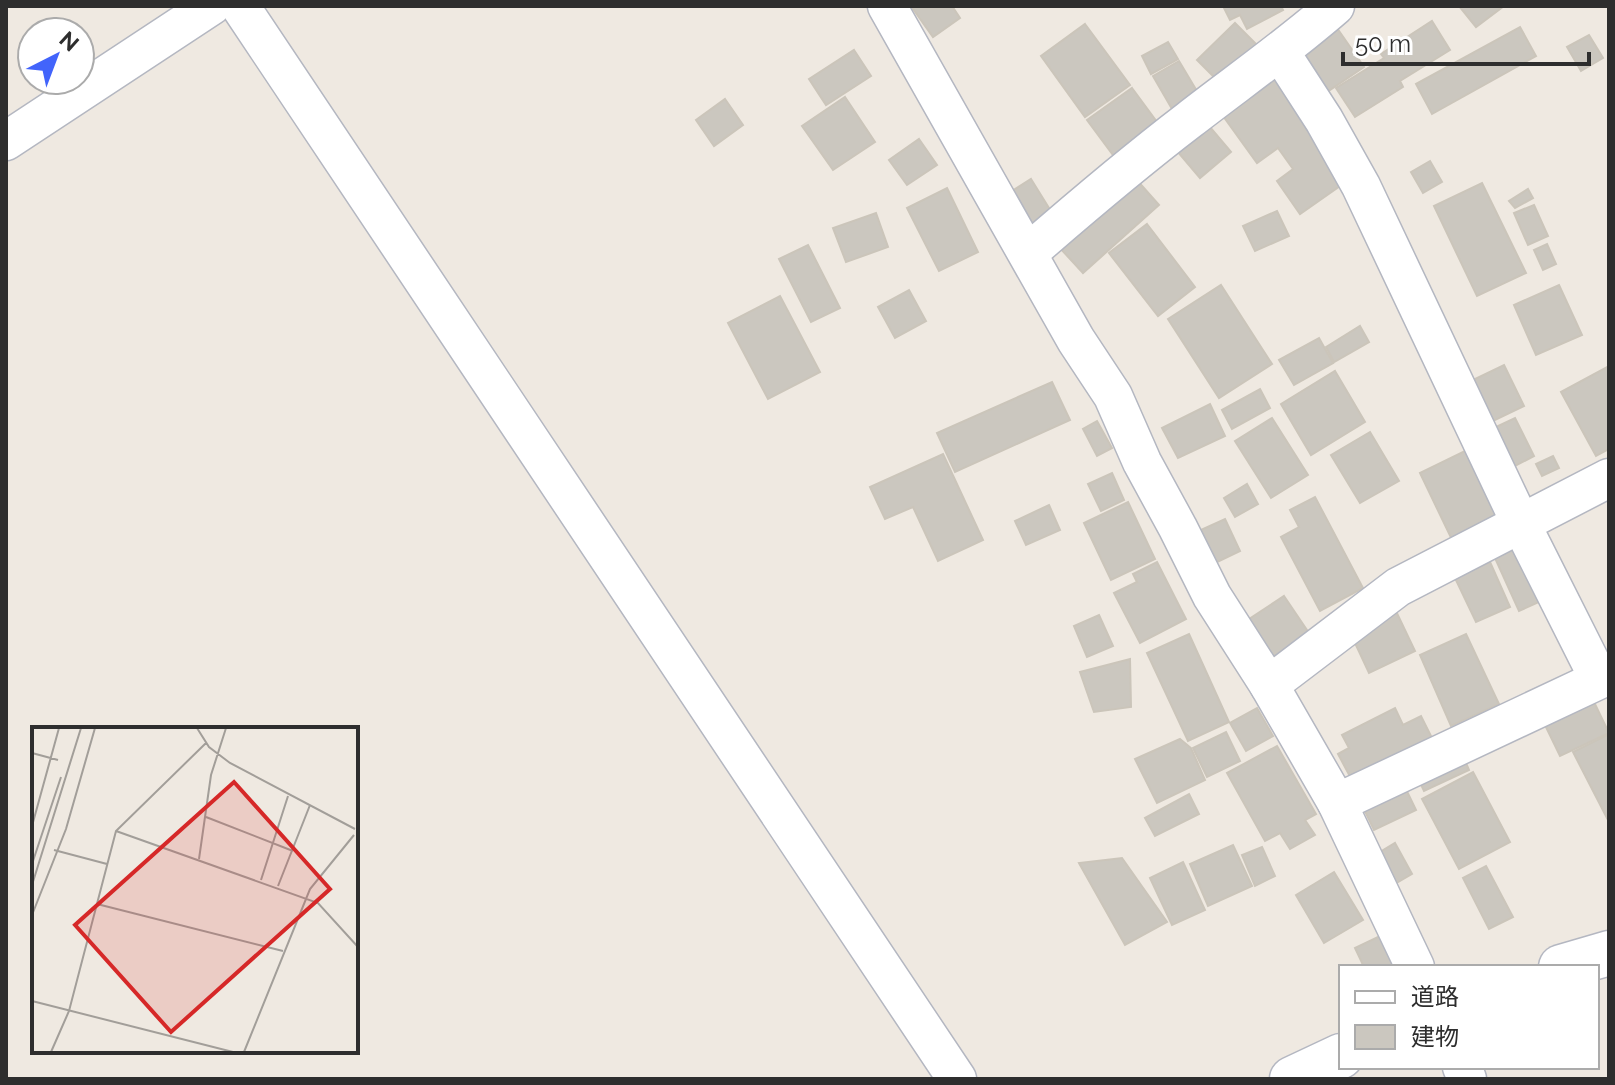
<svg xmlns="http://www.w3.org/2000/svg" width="1615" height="1085" font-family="Raleway,'Noto Sans JP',sans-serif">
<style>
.building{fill:#cbc7bf;stroke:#cbc5ba;stroke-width:2}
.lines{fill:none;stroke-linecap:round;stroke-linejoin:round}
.street-casing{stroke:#b4b7c1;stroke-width:41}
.secondary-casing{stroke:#b4b7c1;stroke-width:47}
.street{stroke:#fff;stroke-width:38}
.secondary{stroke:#fff;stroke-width:44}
.inset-road{fill:none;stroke:#a29e99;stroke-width:2}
.view{fill:#d62828;fill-opacity:0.15;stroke:#d62828;stroke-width:4}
.inset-edge{fill:none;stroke:#2e2e2e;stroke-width:4}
</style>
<rect width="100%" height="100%" fill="#efe9e1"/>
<!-- building -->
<g class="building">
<path d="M911 6H952L960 18 933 37Z"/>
<path d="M1223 6H1281L1283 10 1247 29 1240 15 1230 20Z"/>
<path d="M1459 6H1504L1476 27Z"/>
<path d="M1432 21 1450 50 1400 81 1403 87 1355 117 1336 88 1384 58 1381 54Z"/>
<path d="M1235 23 1260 48 1222 85 1197 60Z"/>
<path d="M1085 24 1130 85 1085 117 1041 56Z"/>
<path d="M1520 27 1536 56 1432 114 1416 84Z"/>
<path d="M1337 28 1364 67 1321 96 1294 57Z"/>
<path d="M1589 35 1603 58 1581 71 1567 47Z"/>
<path d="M1168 42 1178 59 1151 74 1142 56Z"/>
<path d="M854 50 871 76 826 105 809 79Z"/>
<path d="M1179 61 1201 98 1175 114 1153 76Z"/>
<path d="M1272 70 1350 179 1300 214 1277 181 1293 169 1278 148 1257 163 1218 109Z"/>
<path d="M1132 88 1160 126 1116 159 1087 120Z"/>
<path d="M845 97 875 142 833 170 802 126Z"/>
<path d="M725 99 743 125 714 146 696 120Z"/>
<path d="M1209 126 1231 152 1200 178 1178 152Z"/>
<path d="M919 139 937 165 907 185 889 160Z"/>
<path d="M1430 161 1442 182 1423 193 1411 172Z"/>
<path d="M1135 178 1159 205 1083 273 1059 247Z"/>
<path d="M1031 179 1057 221 1030 238 1004 196Z"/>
<path d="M1482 183 1526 273 1477 296 1434 206Z"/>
<path d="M947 188 978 252 939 271 907 208Z"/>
<path d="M1528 189 1533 198 1515 208 1509 201Z"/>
<path d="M1534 205 1548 236 1528 245 1514 213Z"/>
<path d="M1277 211 1289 236 1255 251 1243 226Z"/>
<path d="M876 213 888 247 846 262 833 228Z"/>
<path d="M1147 224 1195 287 1158 316 1109 253Z"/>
<path d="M1547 244 1556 264 1543 270 1534 250Z"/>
<path d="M808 245 840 308 811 322 779 259Z"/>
<path d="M1221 285 1272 364 1219 398 1168 319Z"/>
<path d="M1559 285 1582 335 1536 355 1514 305Z"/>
<path d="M909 290 926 321 895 338 878 307Z"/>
<path d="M780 296 820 372 768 399 728 323Z"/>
<path d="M1360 326 1369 342 1334 362 1326 347Z"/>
<path d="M1319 338 1333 363 1294 385 1279 360Z"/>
<path d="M1504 365 1524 406 1493 421 1473 380Z"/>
<path d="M1607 367 1609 371V449L1596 456 1561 392Z"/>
<path d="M1335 371 1365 422 1311 455 1281 404Z"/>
<path d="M1052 382 1070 420 955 472 937 433Z"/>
<path d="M1260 389 1270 408 1232 429 1222 410Z"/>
<path d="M1210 404 1225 436 1178 458 1162 428Z"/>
<path d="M1272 418 1308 475 1271 498 1235 441Z"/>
<path d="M1515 418 1534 456 1515 466 1496 427Z"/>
<path d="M1097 421 1112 448 1097 456 1083 429Z"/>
<path d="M1370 432 1399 481 1360 503 1331 455Z"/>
<path d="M1471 448 1506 522 1455 546 1420 473Z"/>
<path d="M943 454 983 540 938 561 913 507 885 519 870 487Z"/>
<path d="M1553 456 1559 468 1542 476 1536 464Z"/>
<path d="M1112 473 1124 500 1101 511 1088 484Z"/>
<path d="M1247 484 1258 504 1235 517 1224 498Z"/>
<path d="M1315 497 1363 588 1320 611 1281 537 1299 527 1290 510Z"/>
<path d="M1128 502 1155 559 1111 580 1084 523Z"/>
<path d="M1049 505 1060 530 1026 545 1015 521Z"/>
<path d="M1225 519 1240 551 1207 567 1192 534Z"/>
<path d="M1517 548 1541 601 1519 611 1495 558Z"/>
<path d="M1157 562 1186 619 1140 643 1114 593 1137 582 1133 574Z"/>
<path d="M1490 562 1510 607 1476 622 1455 578Z"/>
<path d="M1284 596 1311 636 1269 664 1243 623Z"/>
<path d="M1394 607 1415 651 1369 673 1348 628Z"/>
<path d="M1099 615 1113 646 1087 657 1074 626Z"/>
<path d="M1189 634 1229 722 1188 741 1147 653Z"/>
<path d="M1466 634 1499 704 1451 726 1420 655Z"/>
<path d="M1130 659 1131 707 1094 712 1080 672Z"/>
<path d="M1593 700 1609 733 1560 756 1544 723Z"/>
<path d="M1257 708 1273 736 1246 751 1230 723Z"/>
<path d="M1395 708 1403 725 1421 716 1435 744 1354 784 1338 754 1349 748 1342 735Z"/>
<path d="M1226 732 1240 761 1207 777 1193 748Z"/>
<path d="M1609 734V822L1573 752Z"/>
<path d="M1180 739 1191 748 1205 780 1157 803 1135 759Z"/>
<path d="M1277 746 1316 814 1305 820 1315 835 1290 849 1280 833 1265 841 1227 773Z"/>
<path d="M1461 751 1469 770 1424 791 1415 772Z"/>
<path d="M1473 772 1510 842 1459 869 1422 799Z"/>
<path d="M1402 781 1416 810 1374 830 1360 801Z"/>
<path d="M1189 794 1199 814 1155 836 1145 818Z"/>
<path d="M1395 843 1412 874 1388 888 1370 858Z"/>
<path d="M1233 845 1252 886 1208 906 1190 864Z"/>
<path d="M1262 847 1275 876 1255 886 1242 855Z"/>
<path d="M1122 858 1167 922 1125 945 1079 863Z"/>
<path d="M1183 862 1205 910 1172 925 1150 878Z"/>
<path d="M1486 866 1513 917 1489 929 1463 878Z"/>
<path d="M1334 872 1363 920 1324 943 1296 895Z"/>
<path d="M1382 935 1397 967H1364L1355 948Z"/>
</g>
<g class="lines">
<!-- street casing -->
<g class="street-casing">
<g id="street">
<path d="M240 6 957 1079"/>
<path d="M887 6 1076 340 1113 396 1142 462 1178 528 1212 596 1269 685 1337 803 1415 967"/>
<path d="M1280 52 1324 120 1361 186 1521 524 1599 679"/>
<path d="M6 141 211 6"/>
<path d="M1028 253C1081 207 1134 162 1189 120 1238 82 1288 47 1335 6"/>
<path d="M1269 685 1398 587 1609 478"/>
<path d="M1337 803 1609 675"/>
<path d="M1462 1067 1467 1079"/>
</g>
</g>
<!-- secondary casing -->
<g class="secondary-casing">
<g id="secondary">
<path d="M1561 967 1609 953"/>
<path d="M1292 1079 1341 1056"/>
</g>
</g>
<!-- street -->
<use href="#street" class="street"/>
<!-- secondary -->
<use href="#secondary" class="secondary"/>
</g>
<!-- overview -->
<g transform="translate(32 727)">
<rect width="326" height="326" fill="#efe9e1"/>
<path class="inset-road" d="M165 1 177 20 198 36 323 102M0 26 26 33M174 90 261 124M0 99 27 1M84 104 286 176 326 220M22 123 75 137M167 132 179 48 194 1M0 137 29 50M229 153 256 69M0 158 49 1M246 159 278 78M65 177 251 224M0 188 34 102 63 1M0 274 201 325M19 325 37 284 84 104 174 16M212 325 278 162 322 108"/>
<path class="view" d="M202 55 298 162 139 305 43 198Z"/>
<rect width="326" height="326" class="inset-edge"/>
</g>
<!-- border -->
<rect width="1615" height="1085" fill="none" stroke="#2e2e2e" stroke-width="16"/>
<!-- legend -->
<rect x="1339" y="965" width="260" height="104" fill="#ffffff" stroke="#ababab" stroke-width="2"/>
<rect x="1355" y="991" width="40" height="12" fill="#ffffff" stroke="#ababab" stroke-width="2"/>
<text x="1411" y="1005" font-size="24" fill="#2e2e2e">道路</text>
<rect x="1355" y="1025" width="40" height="24" fill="#cbc7bf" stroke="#ababab" stroke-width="2"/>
<text x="1411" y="1045" font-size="24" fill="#2e2e2e">建物</text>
<!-- north arrow -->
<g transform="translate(56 56) rotate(42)"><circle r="38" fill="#ffffff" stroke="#ababab" stroke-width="2"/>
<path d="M0-6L14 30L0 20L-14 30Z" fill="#4264fb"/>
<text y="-12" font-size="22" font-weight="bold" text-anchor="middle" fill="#2e2e2e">N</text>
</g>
<!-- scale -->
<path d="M1343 52v12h246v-12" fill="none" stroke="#2e2e2e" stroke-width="4"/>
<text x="1355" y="52" font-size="24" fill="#2e2e2e" stroke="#ffffff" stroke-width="6" paint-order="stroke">50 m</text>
</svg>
